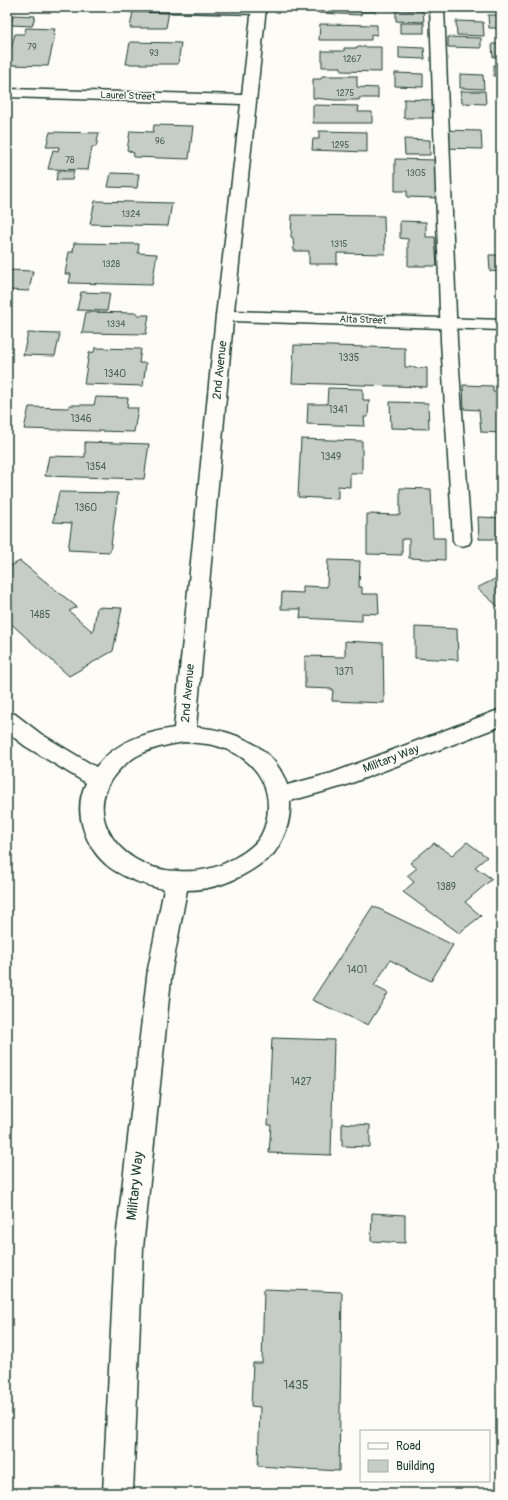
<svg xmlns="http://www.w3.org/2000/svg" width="508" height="1500" font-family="Pangolin,sans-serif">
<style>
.building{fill:#c6cdc7;stroke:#1f3d34}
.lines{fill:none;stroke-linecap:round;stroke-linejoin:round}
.service-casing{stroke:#1f3d34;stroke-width:3}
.minor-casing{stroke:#1f3d34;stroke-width:3}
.service{fill:#fdfcf7;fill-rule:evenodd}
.minor{fill:#fdfcf7;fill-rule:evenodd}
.labels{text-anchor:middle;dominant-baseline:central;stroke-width:3;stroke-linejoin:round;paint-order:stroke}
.far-number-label{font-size:9px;fill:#496159}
.far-street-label{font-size:10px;fill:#1f3d34;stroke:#fdfcf7}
.number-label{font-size:10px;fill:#496159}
.street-label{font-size:12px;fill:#1f3d34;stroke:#fdfcf7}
.near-number-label{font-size:12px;fill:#496159}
.near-street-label{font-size:14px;fill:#1f3d34;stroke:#fdfcf7}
</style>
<rect width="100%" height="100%" fill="#fdfcf7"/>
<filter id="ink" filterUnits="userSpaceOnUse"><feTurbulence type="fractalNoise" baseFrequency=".025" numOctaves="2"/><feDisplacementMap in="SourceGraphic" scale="8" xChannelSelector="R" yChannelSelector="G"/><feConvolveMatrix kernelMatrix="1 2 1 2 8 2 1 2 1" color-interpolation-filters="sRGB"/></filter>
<g filter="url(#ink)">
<!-- building -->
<g class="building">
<path d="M319 7H375V12H361V15L319 13Z"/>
<path d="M396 10 423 11 424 22 396 21Z"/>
<path d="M133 11H169L166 28H130Z"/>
<path d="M13 15 35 16 32 26 11 25Z"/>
<path d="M488 15H501V33L500 28H489Z"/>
<path d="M456 21 483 22 484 36 457 35Z"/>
<rect x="400" y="23" width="24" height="10"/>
<path d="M320 24 377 25V35L371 34V40H319Z"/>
<path d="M26 28 55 29 53 35H55L48 66 9 65 11 59H8L15 34H24Z"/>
<path d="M448 37 481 38V48L448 47Z"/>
<path d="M130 42 181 43 178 64H126Z"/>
<path d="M492 44H501V57H493Z"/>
<path d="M356 47H381V72L341 71V67H322V51H344V48H356Z"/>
<path d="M399 47 424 48 425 59 399 58Z"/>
<rect x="494" y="65" width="7" height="11"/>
<path d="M395 73 423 74V87L395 86Z"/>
<path d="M460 74 483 75 484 89 460 88Z"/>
<path d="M322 76H357V87L378 88V98H359V100H335L313 98V79H321Z"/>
<path d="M461 91H485L486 104 462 103Z"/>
<path d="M404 99 432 100 433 118H404Z"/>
<path d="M313 105 359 106 358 112H372V123H313Z"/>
<path d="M154 125 193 126 189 159 133 157 134 153 127 150 130 131 153 132Z"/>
<path d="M441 130 481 131 482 149 442 148Z"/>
<path d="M319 131 367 132V152L312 150 313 139H319Z"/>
<path d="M50 132 99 133 96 147H92L88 170 48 169 53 150 58 151 59 147H46Z"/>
<path d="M404 139 430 140V155H405Z"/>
<path d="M395 159 437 160 436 198 407 197V191H395Z"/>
<path d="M58 171H74L72 180H56Z"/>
<path d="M111 173 139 174 137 188 108 187Z"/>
<path d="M95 201 172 203 168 226 90 224Z"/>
<path d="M292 215 384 216 385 254 337 253V264H309V251H294L293 238 291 237Z"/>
<path d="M400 221 426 222V237H435L437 266H408V239L400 238Z"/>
<path d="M74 243 139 244 138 253 157 254 152 285 69 283 71 274H65L69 252H73Z"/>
<path d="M489 255H501V272L490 271Z"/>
<path d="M7 270 33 271 29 291 7 290Z"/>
<path d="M81 292 110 293 107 311 77 310Z"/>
<path d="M86 312 138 313 137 315H149L146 334 82 333Z"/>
<path d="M28 333 60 334 55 356 23 355Z"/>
<path d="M294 345 405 348V367L427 368V387L292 383Z"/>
<path d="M95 348 141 349 139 363H146L143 386 84 384 89 353 94 352Z"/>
<path d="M463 385 493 386V392H501V433L481 432 479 410 464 409Z"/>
<path d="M328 388 363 389V400H369L368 417H364L365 426 307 424 308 404H327Z"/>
<path d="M96 397 128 398 127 408H138L134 432 24 429 29 407 69 408V405H94Z"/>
<path d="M390 402 428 403 429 429 391 428Z"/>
<path d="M301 439 362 441V473H350V487L338 486V499L298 497Z"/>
<path d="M85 442 149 444 144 479 45 476 49 456 85 457Z"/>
<path d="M400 488 431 489 433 538H445V560L409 558V539H402V555L367 554V514L400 515Z"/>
<path d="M59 492 118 493 110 552 68 550 72 523 53 522Z"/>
<path d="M478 517 501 518V539H479Z"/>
<path d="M328 560 360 561 359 587H362V594H378L379 614 362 613V621L300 618 301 609H281L282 592 303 593V586L327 587Z"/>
<path d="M20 561 77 607 69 611 93 632 97 607 122 608 113 651 69 676 7 620V568Z"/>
<path d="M501 576V609L477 588Z"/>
<path d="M415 627 457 629 458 660 415 658Z"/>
<path d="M345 641 383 643 384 703 332 701 333 689 305 688V656L345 657Z"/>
<path d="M467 842 487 857 475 867 492 879 465 902 481 916 459 933 403 892 414 882 407 876 417 868 410 863 434 843 452 855Z"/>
<path d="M373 906 453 945 431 981 390 960 374 986 388 993 368 1025 312 1000Z"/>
<path d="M272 1038 334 1040 331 1155 269 1153 271 1125H268Z"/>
<path d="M342 1123 370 1125V1147L342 1146Z"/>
<path d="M372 1213 405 1215V1243L371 1241Z"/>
<path d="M264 1289 342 1292 339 1471 258 1466 260 1407 251 1406 253 1363H262Z"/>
</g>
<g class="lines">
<!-- service casing -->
<g class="service-casing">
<g id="service">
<path d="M122 7H263L266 10 264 13 259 14 129 11 124 10Z"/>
<path d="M430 7H444L457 341 471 540 469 544 462 546 455 544 453 540 441 341Z"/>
</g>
</g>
<!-- minor casing -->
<g class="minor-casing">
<path id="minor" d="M252 7H266L234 311 501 320V330L233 321 196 727C233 730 274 745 287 785L332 773 501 709V726L344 786 290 801C291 819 285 838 274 853 270 858 264 861 259 865 238 880 213 890 187 890L172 969 143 1248 133 1493H103L115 1248 148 969 164 889C147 886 130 880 115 871 87 854 71 813 86 783L25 746 7 732V712L15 714 41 734 96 767C115 742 144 733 174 728L216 316 241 104 7 97V89L242 95ZM184 742C196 743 209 743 220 747 247 755 268 777 268 806 268 817 265 831 258 840 250 850 234 859 223 864 209 870 194 872 178 871 113 870 70 799 135 757 150 748 167 745 184 742Z"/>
</g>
<!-- service -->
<use href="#service" class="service"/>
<!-- minor -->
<use href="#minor" class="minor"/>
</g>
</g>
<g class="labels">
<!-- far-number labels -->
<g class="far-number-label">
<text x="32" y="47">79</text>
<text x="154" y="53">93</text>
<text x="352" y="59">1267</text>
<text x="345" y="93">1275</text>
<text x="160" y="141">96</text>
<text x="340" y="145">1295</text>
<text x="70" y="160">78</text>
<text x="416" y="173">1305</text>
<text x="131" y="214">1324</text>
<text x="339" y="244">1315</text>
<text x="111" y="264">1328</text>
<text x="116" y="324">1334</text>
</g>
<!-- far-street labels -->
<g class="far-street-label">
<text transform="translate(128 96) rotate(2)">Laurel Street</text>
<text transform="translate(363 320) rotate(2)">Alta Street</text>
</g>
<!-- number labels -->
<g class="number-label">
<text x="349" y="358">1335</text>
<text x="115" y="374">1340</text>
<text x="338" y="410">1341</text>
<text x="81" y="419">1346</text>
<text x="331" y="457">1349</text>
<text x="96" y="467">1354</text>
<text x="86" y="508">1360</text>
<text x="40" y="615">1485</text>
<text x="344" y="672">1371</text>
<text x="446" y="887">1389</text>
<text x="357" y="970">1401</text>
<text x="301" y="1082">1427</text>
</g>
<!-- street labels -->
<g class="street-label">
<text transform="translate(220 370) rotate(-84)">2nd Avenue</text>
<text transform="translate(188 693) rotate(-85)">2nd Avenue</text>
<text transform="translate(391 759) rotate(-21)">Military Way</text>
</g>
<!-- near-number labels -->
<g class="near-number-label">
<text x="296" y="1385">1435</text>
</g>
<!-- near-street labels -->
<g class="near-street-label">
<text transform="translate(135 1186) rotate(-84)">Military Way</text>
</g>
</g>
<!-- margin -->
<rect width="508" height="1500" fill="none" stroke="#fdfcf7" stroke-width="24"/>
<rect x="12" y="12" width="484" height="1476" fill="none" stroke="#1f3d34" stroke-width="1.5" filter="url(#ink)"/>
<!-- legend -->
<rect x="360" y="1430" width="130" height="52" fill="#fdfcf7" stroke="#a4b0a9"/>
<rect x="368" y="1443" width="20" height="6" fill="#fdfcf7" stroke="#a4b0a9"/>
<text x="396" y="1450" font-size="12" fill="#1f3d34">Road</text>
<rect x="368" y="1460" width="20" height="12" fill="#c6cdc7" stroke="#a4b0a9"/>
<text x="396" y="1470" font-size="12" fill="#1f3d34">Building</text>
</svg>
